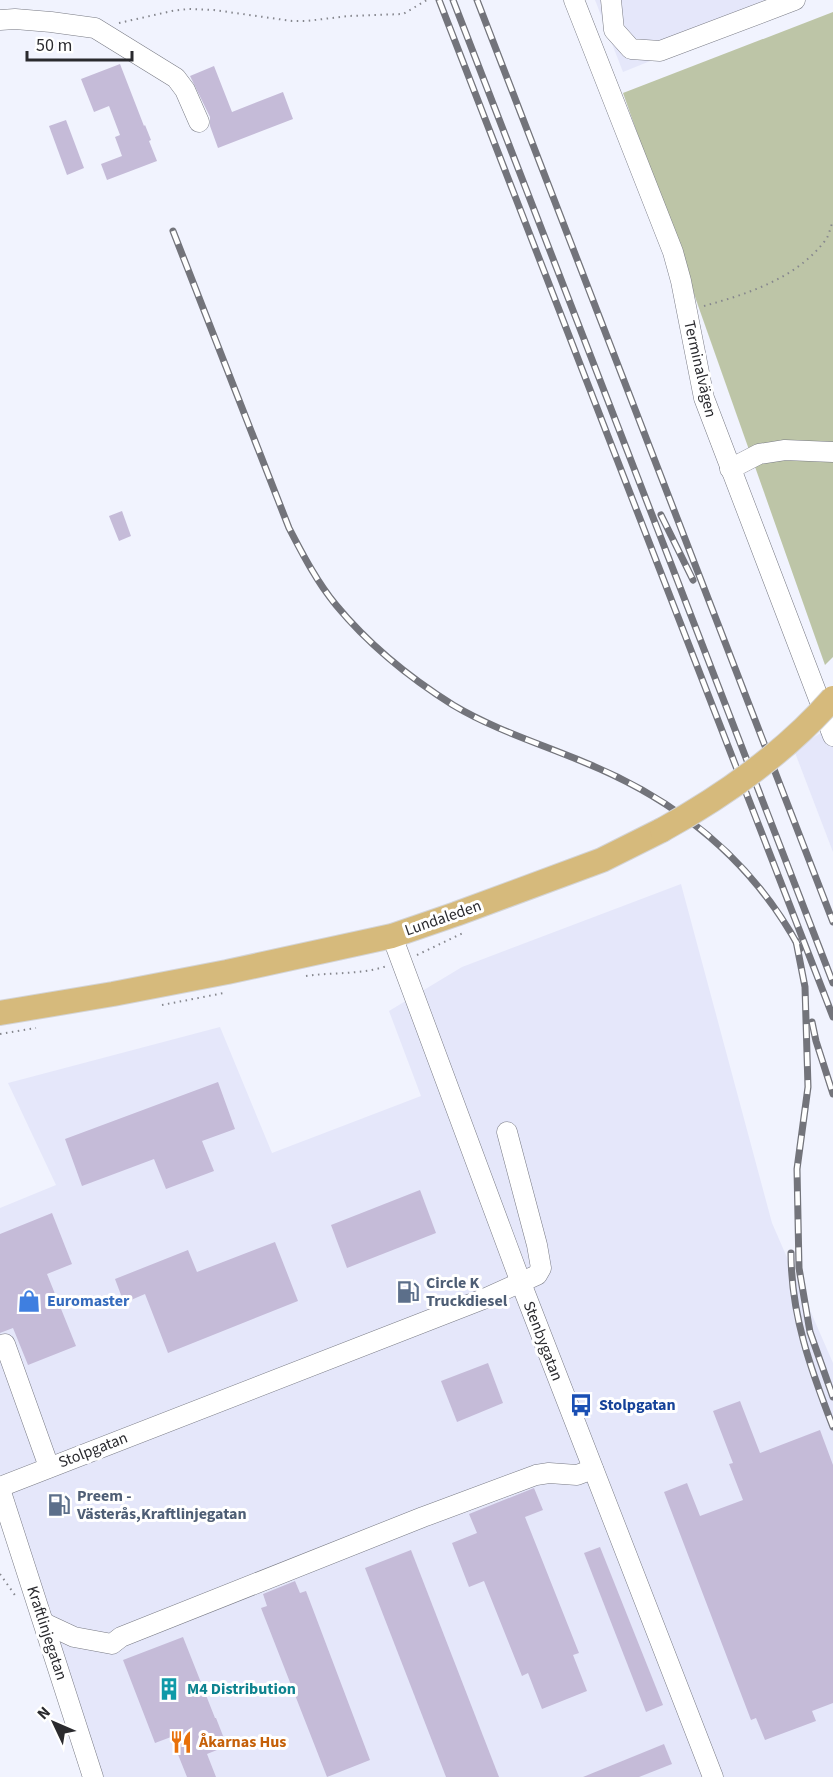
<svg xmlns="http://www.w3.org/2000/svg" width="833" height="1777" font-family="'Source Sans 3',sans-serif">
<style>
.built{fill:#e5e7fa}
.forest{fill:#bdc5a7}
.building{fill:#c5bbd8}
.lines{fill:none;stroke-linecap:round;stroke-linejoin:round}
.minor-casing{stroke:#787a84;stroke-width:21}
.major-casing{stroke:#d4d4d5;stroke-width:26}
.path{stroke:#86878e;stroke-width:2;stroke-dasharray:1.5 4.5;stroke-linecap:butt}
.minor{stroke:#fff;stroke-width:20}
.major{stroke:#d6ba7c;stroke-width:24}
.rail-casing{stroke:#73747b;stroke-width:7}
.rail{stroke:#fff;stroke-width:4.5;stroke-dasharray:14;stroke-linecap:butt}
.major-bridge-casing{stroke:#d4d4d5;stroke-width:26;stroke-linecap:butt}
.major-bridge{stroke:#d6ba7c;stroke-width:24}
.labels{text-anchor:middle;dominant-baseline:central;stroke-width:6;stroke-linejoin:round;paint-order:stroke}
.street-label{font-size:16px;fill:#2a2a2e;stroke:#fff}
.service-label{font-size:16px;font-weight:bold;fill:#4e5e75;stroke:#fff;text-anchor:start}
.shop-label{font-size:16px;font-weight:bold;fill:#366cbe;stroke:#fff;text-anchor:start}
.transit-label{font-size:16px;font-weight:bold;fill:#164399;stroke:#fff;text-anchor:start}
.culture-label{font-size:16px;font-weight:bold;fill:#0d838f;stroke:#fff;text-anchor:start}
.food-label{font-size:16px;font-weight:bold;fill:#c56008;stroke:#fff;text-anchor:start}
</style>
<rect width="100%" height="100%" fill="#f1f3fe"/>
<!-- built -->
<g class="built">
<path d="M595 0H802L623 72Z"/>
<path d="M833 725V852L794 750Z"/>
<path d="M681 884 772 1223 833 1363V1777H100L0 1473V1208L56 1185 8 1083 220 1027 272 1153 421 1096 389 1011 462 967Z"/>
</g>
<!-- forest -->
<path class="forest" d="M833 12V657L825 665 623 93Z"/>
<!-- building -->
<g class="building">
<path d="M120 64 144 126 145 125 151 140 149 141 157 161 107 180 101 164 122 156 115 137 120 135 109 106 94 112 81 79Z"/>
<path d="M214 66 232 112 283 92 293 119 218 148 210 126V117L190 76Z"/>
<path d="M66 120 84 168 67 175 49 126Z"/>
<path d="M122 511 131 536 119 541 109 516Z"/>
<path d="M218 1082 235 1129 202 1141 214 1171 166 1189 154 1159 82 1186 65 1139Z"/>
<path d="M420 1190 436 1233 347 1268 331 1225Z"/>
<path d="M52 1213 72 1264 47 1274 76 1346 28 1365 13 1328 0 1333V1234Z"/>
<path d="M275 1242 298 1301 168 1353 145 1294 124 1303 115 1279 188 1250 197 1272Z"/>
<path d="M488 1363 503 1403 457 1422 441 1381Z"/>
<path d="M740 1401 760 1453 820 1430 833 1465V1703L812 1711 816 1721 765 1740 756 1718 751 1720 664 1492 687 1483 700 1516 743 1500 729 1464 733 1463 713 1411Z"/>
<path d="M534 1488 543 1510 525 1517 579 1653 573 1655 587 1691 542 1709 528 1673 522 1676 484 1581 469 1587 452 1543 477 1533 469 1514Z"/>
<path d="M600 1547 663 1705 646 1712 584 1553Z"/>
<path d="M411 1550 499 1777H446L365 1568Z"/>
<path d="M295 1581 300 1593 306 1591 370 1760 327 1777 261 1608 267 1606 263 1594Z"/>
<path d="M183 1637 215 1718H216L227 1746 207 1754 216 1777H187L171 1737 155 1743 123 1660Z"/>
<path d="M664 1744 672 1764 639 1777H583Z"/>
</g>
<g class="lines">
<!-- minor casing -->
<g class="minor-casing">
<g id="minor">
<path d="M574 0 673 252 681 281 704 398 833 736"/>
<path d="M611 0 614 30 631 49 660 51 795 0"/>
<path d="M0 20 15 19 51 22 95 28 176 78 185 90 199 122"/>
<path d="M730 469 759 454 785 450 833 452"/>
<path d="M392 936 521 1283 713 1777"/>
<path d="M5 1344 49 1467"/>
<path d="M0 1487 486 1298 537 1275 541 1268 537 1245 507 1132"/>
<path d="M0 1489 93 1777"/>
<path d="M44 1623 74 1637 112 1644 121 1637 423 1517 536 1475 549 1473 577 1475 593 1469"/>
</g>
</g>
<!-- major casing -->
<g class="major-casing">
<path id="major" d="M0 1013 113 994 227 972 392 936 456 914 602 860 662 830"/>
</g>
<!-- path -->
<g class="path">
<path d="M119 23 172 11 188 9 214 10 292 21H307L348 16 403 14 427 0"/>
<path d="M704 306C747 294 795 279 824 242 829 237 830 228 833 221"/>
<path d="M417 955 463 933"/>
<path d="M306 976C333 972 360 975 387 966"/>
<path d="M162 1005 224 993"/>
<path d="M0 1034 36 1028"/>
<path d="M0 1574 17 1598"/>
</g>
<!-- minor -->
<use href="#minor" class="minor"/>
<!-- major -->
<use href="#major" class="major"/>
<!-- rail casing -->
<g class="rail-casing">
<g id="rail">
<path d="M439 0 833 1017"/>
<path d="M453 0 833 983"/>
<path d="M477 0 833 922"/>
<path d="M173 231 289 528C303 555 317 582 336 605 369 645 410 678 453 705 495 730 541 744 586 763 679 801 752 860 800 949"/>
<path d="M661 515 693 580"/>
<path d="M796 941 805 987 808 1087 797 1169 799 1268 810 1332 833 1397"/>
<path d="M812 1022 816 1041 833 1094"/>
<path d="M791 1253C791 1315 811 1370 833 1427"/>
</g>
</g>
<!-- rail -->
<use href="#rail" class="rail"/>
<!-- major-bridge casing -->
<g class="major-bridge-casing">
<path id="major-bridge" d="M662 830C725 795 785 753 833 698"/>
</g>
<!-- major-bridge -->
<use href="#major-bridge" class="major-bridge"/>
</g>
<!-- icons -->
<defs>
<g id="fuel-bare" transform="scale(1.8)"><path d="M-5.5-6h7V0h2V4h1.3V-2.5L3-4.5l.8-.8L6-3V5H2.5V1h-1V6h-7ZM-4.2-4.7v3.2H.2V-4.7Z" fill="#5c6f8a" stroke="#fff" stroke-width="2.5" paint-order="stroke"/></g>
<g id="shop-bare" transform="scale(1.8)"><path d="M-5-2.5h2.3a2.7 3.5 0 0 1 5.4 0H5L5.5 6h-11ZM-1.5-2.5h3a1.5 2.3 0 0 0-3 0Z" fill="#3f7fe0" stroke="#fff" stroke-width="2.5" paint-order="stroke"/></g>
<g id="bus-bare" transform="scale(1.8)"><path d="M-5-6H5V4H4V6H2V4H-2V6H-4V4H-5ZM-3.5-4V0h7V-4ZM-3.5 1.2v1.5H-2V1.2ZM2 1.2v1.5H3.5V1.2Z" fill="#1a4fb4" stroke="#fff" stroke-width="2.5" paint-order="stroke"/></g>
<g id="building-bare" transform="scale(1.8)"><path d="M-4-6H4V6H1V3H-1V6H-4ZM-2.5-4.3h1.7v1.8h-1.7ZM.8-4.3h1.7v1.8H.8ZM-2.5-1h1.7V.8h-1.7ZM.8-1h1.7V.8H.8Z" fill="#0f9aa8" stroke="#fff" stroke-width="2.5" paint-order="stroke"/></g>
<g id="restaurant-bare" transform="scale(1.8)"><path d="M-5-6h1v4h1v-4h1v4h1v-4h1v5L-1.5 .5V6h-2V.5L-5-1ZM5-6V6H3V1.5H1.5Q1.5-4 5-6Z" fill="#e8710a" stroke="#fff" stroke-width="2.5" paint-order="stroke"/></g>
</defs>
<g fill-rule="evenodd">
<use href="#fuel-bare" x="408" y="1292"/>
<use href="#shop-bare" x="29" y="1301"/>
<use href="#bus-bare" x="581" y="1405"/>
<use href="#fuel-bare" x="59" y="1505"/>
<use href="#building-bare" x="169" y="1689"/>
<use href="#restaurant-bare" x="181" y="1742"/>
</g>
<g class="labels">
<!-- street labels -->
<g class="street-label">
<text transform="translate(700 369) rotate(77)">Terminalvägen</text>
<text transform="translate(443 918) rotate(-19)">Lundaleden</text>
<text transform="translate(543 1341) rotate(69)">Stenbygatan</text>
<text transform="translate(93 1450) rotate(-21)">Stolpgatan</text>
<text transform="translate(47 1633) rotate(72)">Kraftlinjegatan</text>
</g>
<!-- service labels -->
<g class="service-label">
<text x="426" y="1283">Circle K<tspan x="426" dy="18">Truckdiesel</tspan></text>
<text x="77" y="1496">Preem -<tspan x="77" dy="18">Västerås,Kraftlinjegatan</tspan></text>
</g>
<!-- shop labels -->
<g class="shop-label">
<text x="47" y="1301">Euromaster</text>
</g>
<!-- transit labels -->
<g class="transit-label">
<text x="599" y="1405">Stolpgatan</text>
</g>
<!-- culture labels -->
<g class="culture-label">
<text x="187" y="1689">M4 Distribution</text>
</g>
<!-- food labels -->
<g class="food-label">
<text x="199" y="1742">Åkarnas Hus</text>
</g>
</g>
<!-- north arrow -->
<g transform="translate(54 1723) rotate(314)" stroke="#ffffff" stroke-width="4.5" paint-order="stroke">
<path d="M0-4.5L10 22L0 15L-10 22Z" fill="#2a2a2e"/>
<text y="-9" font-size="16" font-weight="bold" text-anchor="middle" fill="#2a2a2e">N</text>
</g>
<!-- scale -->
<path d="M27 51v9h105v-9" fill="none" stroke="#2a2a2e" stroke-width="3"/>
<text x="36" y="51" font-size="18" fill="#2a2a2e" stroke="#ffffff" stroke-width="4.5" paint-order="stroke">50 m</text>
</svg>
